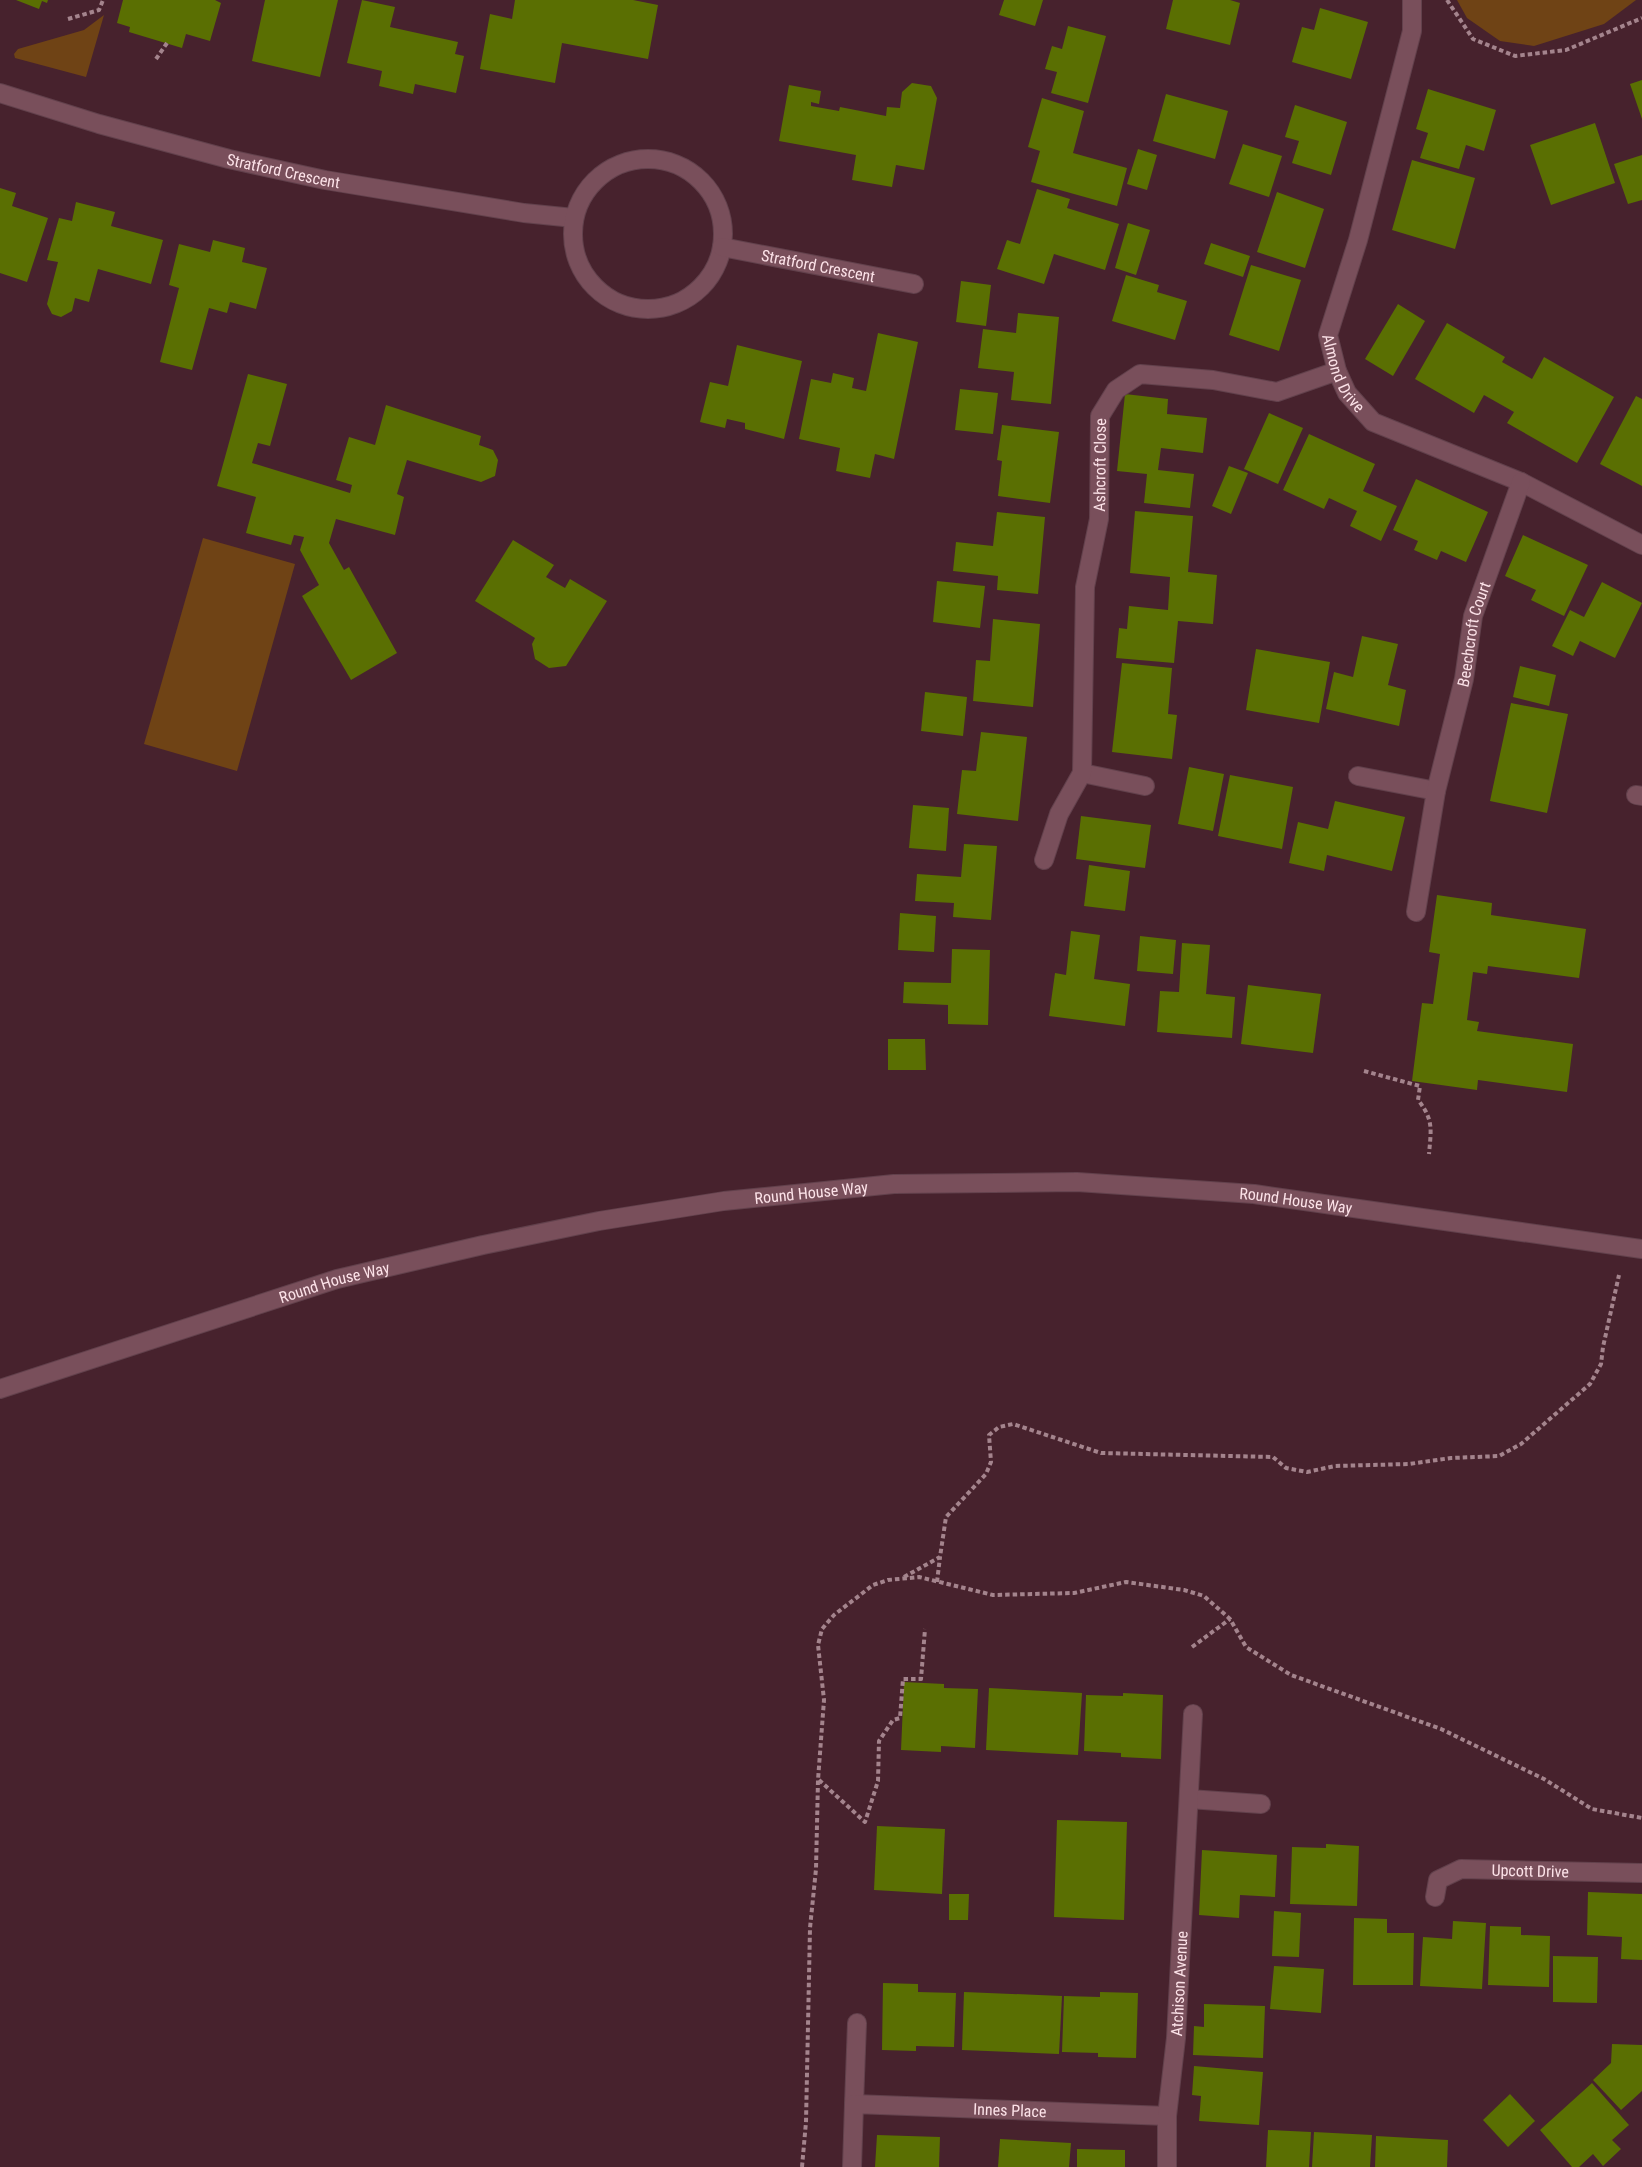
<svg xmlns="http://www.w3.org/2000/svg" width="1642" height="2167" font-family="'Roboto Condensed',sans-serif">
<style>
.green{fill:#6f4315}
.building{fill:#5a6f02}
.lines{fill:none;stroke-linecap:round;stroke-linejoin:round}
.service-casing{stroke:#62414c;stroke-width:20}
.minor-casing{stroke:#62414c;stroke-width:20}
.tertiary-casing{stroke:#62414c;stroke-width:20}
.path{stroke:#a4848d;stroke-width:4;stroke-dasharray:4.5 3;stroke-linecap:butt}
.service{stroke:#794f5b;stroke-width:18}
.minor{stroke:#794f5b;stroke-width:18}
.tertiary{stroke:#794f5b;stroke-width:18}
.labels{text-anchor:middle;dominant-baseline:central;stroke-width:4.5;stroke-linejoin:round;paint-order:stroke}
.street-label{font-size:16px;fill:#fce2e8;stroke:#221116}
</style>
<rect width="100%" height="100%" fill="#47222d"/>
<!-- green -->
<g class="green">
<path d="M1457 0H1636L1604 24 1534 46 1500 41 1467 18Z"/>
<path d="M104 15 86 77 15 58 14 54 18 49 84 30Z"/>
<path d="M203 538 295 564 237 771 144 744Z"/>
</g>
<!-- building -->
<g class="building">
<path d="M16 0H48L47 3 42 1 39 9Z"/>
<path d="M123 0H215L221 3 210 41 186 34 182 48 129 32 130 27 117 23Z"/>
<path d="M265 0H338L320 77 252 61Z"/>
<path d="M362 0 395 7 390 27 458 42 455 54 464 56 456 93 415 84 413 94 379 86 382 71 347 63Z"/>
<path d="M515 0H633L658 5 648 59 562 43 555 83 480 69 490 14 512 19Z"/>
<path d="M1004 0H1043L1035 26 999 15Z"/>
<path d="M1173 0H1230L1240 3 1230 45 1166 29Z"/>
<path d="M1320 8 1368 22 1351 79 1292 62 1302 27 1314 30Z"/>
<path d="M1068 26 1106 36 1088 103 1051 93 1057 72 1045 69 1052 46 1062 49Z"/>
<path d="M1642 80V119L1630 84Z"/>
<path d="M912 83 931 86 937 98 924 170 896 165 892 187 852 180 856 155 779 141 789 85 821 91 819 104 811 102V106L839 111 840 107 886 116 887 107 900 108 902 92Z"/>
<path d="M1428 89 1496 110 1484 151 1466 145 1459 169 1420 158 1428 133 1416 129Z"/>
<path d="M1166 94 1228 111 1215 159 1153 141Z"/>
<path d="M1042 98 1084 111 1073 153 1127 168 1117 206 1031 182 1040 151 1028 147Z"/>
<path d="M1295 105 1347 122 1331 175 1292 163 1299 141 1285 137Z"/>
<path d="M1595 123 1615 183 1551 205 1530 145Z"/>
<path d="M1243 144 1282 156 1269 197 1229 184Z"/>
<path d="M1138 149 1157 155 1147 190 1127 184Z"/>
<path d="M1642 155V200L1628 204 1614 164Z"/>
<path d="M1412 160 1475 178 1455 249 1392 230Z"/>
<path d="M0 188 16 193 12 206 48 218 27 282 0 273Z"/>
<path d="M1037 189 1070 199 1067 208 1119 224 1105 270 1054 254 1044 284 997 269 1007 240 1020 244Z"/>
<path d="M1277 192 1324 209 1305 268 1257 252Z"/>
<path d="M76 202 115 212 111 226 163 240 151 284 98 269 89 302 75 298 72 311 61 317 52 314 47 304 58 262 47 260 59 218 72 221Z"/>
<path d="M1128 223 1150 230 1136 275 1115 268Z"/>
<path d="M213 240 245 248 242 262 267 268 256 309 230 302 227 313 209 308 192 370 160 362 179 288 169 285 179 244 210 252Z"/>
<path d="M1211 243 1250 256 1243 277 1204 264Z"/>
<path d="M1251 265 1301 280 1279 351 1229 335Z"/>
<path d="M1126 275 1159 285 1157 292 1187 301 1175 340 1112 321Z"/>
<path d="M961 281 991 285 986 326 956 322Z"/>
<path d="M1398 304 1425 321 1393 376 1365 359Z"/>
<path d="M1018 313 1059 317 1051 404 1011 400 1014 372 978 368 983 329 1016 333Z"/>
<path d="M1447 323 1505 357 1502 362 1532 379 1544 357 1614 397 1577 463 1507 423 1514 412 1484 395 1474 413 1415 379Z"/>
<path d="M878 333 918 342 894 459 875 454 870 478 836 471 840 448 799 439 811 379 831 383 833 373 854 378 852 388 866 391Z"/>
<path d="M737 345 802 361 784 439 745 429V423L727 419 725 428 700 422 710 382 728 386Z"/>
<path d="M248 374 287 384 270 446 258 443 252 463 350 493 352 485 336 480 349 437 375 445 386 405 481 436 479 445 493 450 498 460 495 476 481 482 407 460 397 494 404 497 395 535 336 519 329 543 344 570 349 567 397 653 351 680 302 596 319 585 300 550 304 537 294 535 291 545 246 533 256 497 217 486Z"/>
<path d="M960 389 998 393 993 434 955 430Z"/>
<path d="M1125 394 1168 399 1167 414 1207 418 1203 453 1161 448 1158 470 1194 474 1190 508 1144 503 1147 474 1117 471Z"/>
<path d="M1636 396 1642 399V486L1600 464Z"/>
<path d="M1269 413 1303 428 1278 484 1244 469Z"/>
<path d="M1002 425 1059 432 1050 503 998 496 1002 461 997 460Z"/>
<path d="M1309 434 1375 464 1363 491 1397 506 1381 541 1350 526 1357 511 1329 498 1324 509 1283 490Z"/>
<path d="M1229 466 1248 473 1231 514 1212 506Z"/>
<path d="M1416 479 1488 512 1466 562 1441 551 1437 560 1414 550 1418 541 1393 530Z"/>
<path d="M1135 511 1193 516 1188 572 1217 575 1213 624 1178 621 1174 663 1116 658 1119 628 1127 629 1129 606 1168 610 1170 577 1130 573Z"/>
<path d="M997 512 1045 517 1038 594 997 590 998 576 953 571 956 542 993 546Z"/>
<path d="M1523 535 1588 565 1564 616 1531 600 1536 590 1505 576Z"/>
<path d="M513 540 554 565 546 577 565 588 570 579 607 601 566 666 549 668 535 659 532 644 535 638 475 601Z"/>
<path d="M937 581 985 586 980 628 933 622Z"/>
<path d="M1602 582 1642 603 1615 658 1580 641 1573 656 1552 646 1570 610 1584 617Z"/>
<path d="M993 619 1040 624 1033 707 973 701 976 660 990 661Z"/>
<path d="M1362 636 1398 644 1388 685 1406 690 1399 726 1326 709 1334 672 1353 677Z"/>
<path d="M1256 649 1330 662 1319 723 1246 710Z"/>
<path d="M1122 663 1172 668 1168 714 1177 715 1172 759 1112 752Z"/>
<path d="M1520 666 1556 675 1549 706 1513 697Z"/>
<path d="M925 692 967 697 963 736 921 731Z"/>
<path d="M1511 703 1568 714 1547 813 1490 801Z"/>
<path d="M981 732 1027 737 1018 821 957 814 962 770 976 771Z"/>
<path d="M1189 767 1224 774 1213 831 1178 824Z"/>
<path d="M1230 775 1293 787 1282 849 1218 836Z"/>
<path d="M1335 801 1405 817 1392 871 1327 855 1324 871 1289 863 1298 822 1328 829Z"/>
<path d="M913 805 949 808 946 851 909 848Z"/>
<path d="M1081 816 1151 825 1145 868 1076 859Z"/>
<path d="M964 844 997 846 991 920 953 917 954 903 915 901 917 874 961 877Z"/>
<path d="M1089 865 1130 871 1125 911 1084 906Z"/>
<path d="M1437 895 1492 903 1491 915 1586 929 1579 978 1488 966 1487 974 1473 972 1467 1020 1479 1022 1477 1031 1573 1044 1567 1092 1478 1080 1477 1090 1412 1081 1422 1003 1433 1004 1440 954 1429 952Z"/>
<path d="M900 913 936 916 934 952 898 950Z"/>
<path d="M1071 931 1100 935 1094 979 1130 984 1125 1026 1049 1016 1055 973 1066 975Z"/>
<path d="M1140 936 1176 940 1173 974 1137 971Z"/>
<path d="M1182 943 1210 945 1206 994 1235 997 1232 1038 1157 1032 1160 991 1179 992Z"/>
<path d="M952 949 990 950 988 1025 948 1024V1005L903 1003 904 982 951 983Z"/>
<path d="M1248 985 1321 994 1313 1053 1241 1044Z"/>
<path d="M888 1039H925L926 1070H888Z"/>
<path d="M904 1682 944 1684V1688L978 1689 975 1748 941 1746V1752L901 1750Z"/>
<path d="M989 1688 1082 1693 1078 1755 986 1750Z"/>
<path d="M1123 1693 1163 1695 1161 1759 1121 1757V1753L1084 1751 1086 1695 1123 1696Z"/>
<path d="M1057 1820 1127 1822 1124 1920 1054 1917Z"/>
<path d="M877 1826 945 1829 942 1894 874 1890Z"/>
<path d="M1326 1844 1359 1846 1357 1906 1290 1904 1292 1847 1326 1848Z"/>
<path d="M1202 1850 1277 1855 1275 1897 1240 1895 1239 1918 1199 1915Z"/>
<path d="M1588 1892 1642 1894V1960L1621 1959 1622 1937 1587 1935Z"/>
<path d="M949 1894H969L968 1920H949Z"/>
<path d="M1274 1911 1301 1913 1299 1957 1272 1956Z"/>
<path d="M1354 1918 1387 1919V1933H1414L1413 1985H1353Z"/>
<path d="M1453 1921 1486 1923 1482 1989 1420 1986 1423 1937 1452 1939Z"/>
<path d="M1490 1926 1521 1927V1935L1550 1936 1549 1987 1488 1985Z"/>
<path d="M1553 1956 1598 1957 1597 2003 1553 2002Z"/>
<path d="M1274 1966 1324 1969 1321 2013 1270 2009Z"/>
<path d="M883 1983 918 1984V1992L956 1993 954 2047 916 2046V2051L882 2050Z"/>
<path d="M964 1992 1062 1996 1059 2054 962 2050Z"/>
<path d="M1100 1992 1138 1993 1136 2058 1098 2057V2053L1062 2052 1064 1996 1100 1997Z"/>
<path d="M1204 2004 1265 2006 1263 2058 1193 2055 1194 2026 1204 2027Z"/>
<path d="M1612 2044 1642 2045V2091L1621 2110 1593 2080 1611 2063Z"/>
<path d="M1194 2066 1263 2072 1259 2125 1199 2121 1201 2096 1192 2095Z"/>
<path d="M1592 2083 1629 2125 1612 2140 1621 2149 1603 2166 1593 2154 1579 2167H1572L1540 2130Z"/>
<path d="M1510 2094 1535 2121 1508 2147 1483 2120Z"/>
<path d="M1268 2130 1311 2132 1309 2167H1266Z"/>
<path d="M1314 2132 1372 2135 1370 2167H1312Z"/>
<path d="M877 2135 940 2137 939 2167H875Z"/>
<path d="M1376 2136 1448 2140 1447 2167H1375Z"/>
<path d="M1000 2139 1071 2143 1069 2167H998Z"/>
<path d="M1077 2149 1125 2150V2167H1077Z"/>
</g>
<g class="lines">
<!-- service casing -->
<g class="service-casing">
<path id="service" d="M1636 795 1642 796"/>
</g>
<!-- minor casing -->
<g class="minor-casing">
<g id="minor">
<path id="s1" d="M1412 0V31L1358 240 1328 335 1337 371 1347 393 1373 422 1521 482 1642 545"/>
<path id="s2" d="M0 93 99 124 229 159 325 180 524 213 574 218"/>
<circle cx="648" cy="234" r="75"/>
<path id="s3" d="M722 247 914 284"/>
<path d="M1082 773 1145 786"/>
<path d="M1358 776 1436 791"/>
<path id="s4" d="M1044 860 1059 814 1082 773 1085 587 1099 519 1100 416 1116 390 1140 374 1213 380 1277 392 1337 371"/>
<path id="s5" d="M1416 912 1436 791 1464 679 1473 616 1521 482"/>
<path d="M1189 1799 1261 1804"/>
<path id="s6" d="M1435 1897 1438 1880 1461 1869 1642 1873"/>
<path d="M854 2104 857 2023"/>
<path id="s7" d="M852 2167 854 2104 1167 2116"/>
<path id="s8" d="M1167 2167V2116L1176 2038 1193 1714"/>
</g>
</g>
<!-- tertiary casing -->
<g class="tertiary-casing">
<g id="tertiary">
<path id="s9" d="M0 1389 337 1279 483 1245 599 1221 724 1201 894 1184 1077 1182 1254 1194 1642 1249"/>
</g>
</g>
<!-- path -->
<g class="path">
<path d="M1447 0 1473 39 1515 56 1566 50 1642 18"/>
<path d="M68 19 99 10 103 0"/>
<path d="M156 59 167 43"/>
<path d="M1364 1071 1420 1086 1418 1100C1434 1120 1431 1130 1429 1154"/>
<path d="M904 1577 940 1557 946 1517 986 1474 991 1462 989 1435 999 1427 1013 1424 1101 1453 1273 1457 1286 1468 1307 1472 1335 1466 1409 1464 1451 1458 1499 1456 1521 1444 1590 1384 1601 1364 1603 1347 1619 1275"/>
<path d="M937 1582 940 1557"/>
<path d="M1192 1647 1230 1619"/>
<path d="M819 1780 865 1822 878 1781 879 1741 893 1720 900 1718 903 1679H921L925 1629"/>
<path d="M802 2167 806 2122 810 1928 816 1869 818 1780 824 1700 818 1645 822 1629 834 1615 873 1585 888 1580 919 1577 993 1595 1074 1593 1126 1582 1184 1590 1204 1596 1230 1619 1246 1647 1291 1675 1441 1729 1544 1779 1592 1809 1642 1818"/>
</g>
<!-- service -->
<use href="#service" class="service"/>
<!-- minor -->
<use href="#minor" class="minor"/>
<!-- tertiary -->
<use href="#tertiary" class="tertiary"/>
</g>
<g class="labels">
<!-- street labels -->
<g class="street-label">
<text stroke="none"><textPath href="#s2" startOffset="294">Stratford Crescent</textPath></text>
<text stroke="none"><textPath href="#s3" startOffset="98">Stratford Crescent</textPath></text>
<text stroke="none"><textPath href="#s1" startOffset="388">Almond Drive</textPath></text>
<text stroke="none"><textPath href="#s4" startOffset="405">Ashcroft Close</textPath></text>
<text stroke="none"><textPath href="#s5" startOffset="284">Beechcroft Court</textPath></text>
<text stroke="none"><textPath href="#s9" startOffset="837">Round House Way</textPath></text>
<text stroke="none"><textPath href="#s9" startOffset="1323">Round House Way</textPath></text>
<text stroke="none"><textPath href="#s9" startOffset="351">Round House Way</textPath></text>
<text stroke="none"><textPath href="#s6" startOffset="112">Upcott Drive</textPath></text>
<text stroke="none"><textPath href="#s8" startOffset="184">Atchison Avenue</textPath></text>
<text stroke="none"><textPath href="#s7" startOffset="219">Innes Place</textPath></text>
</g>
</g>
</svg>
